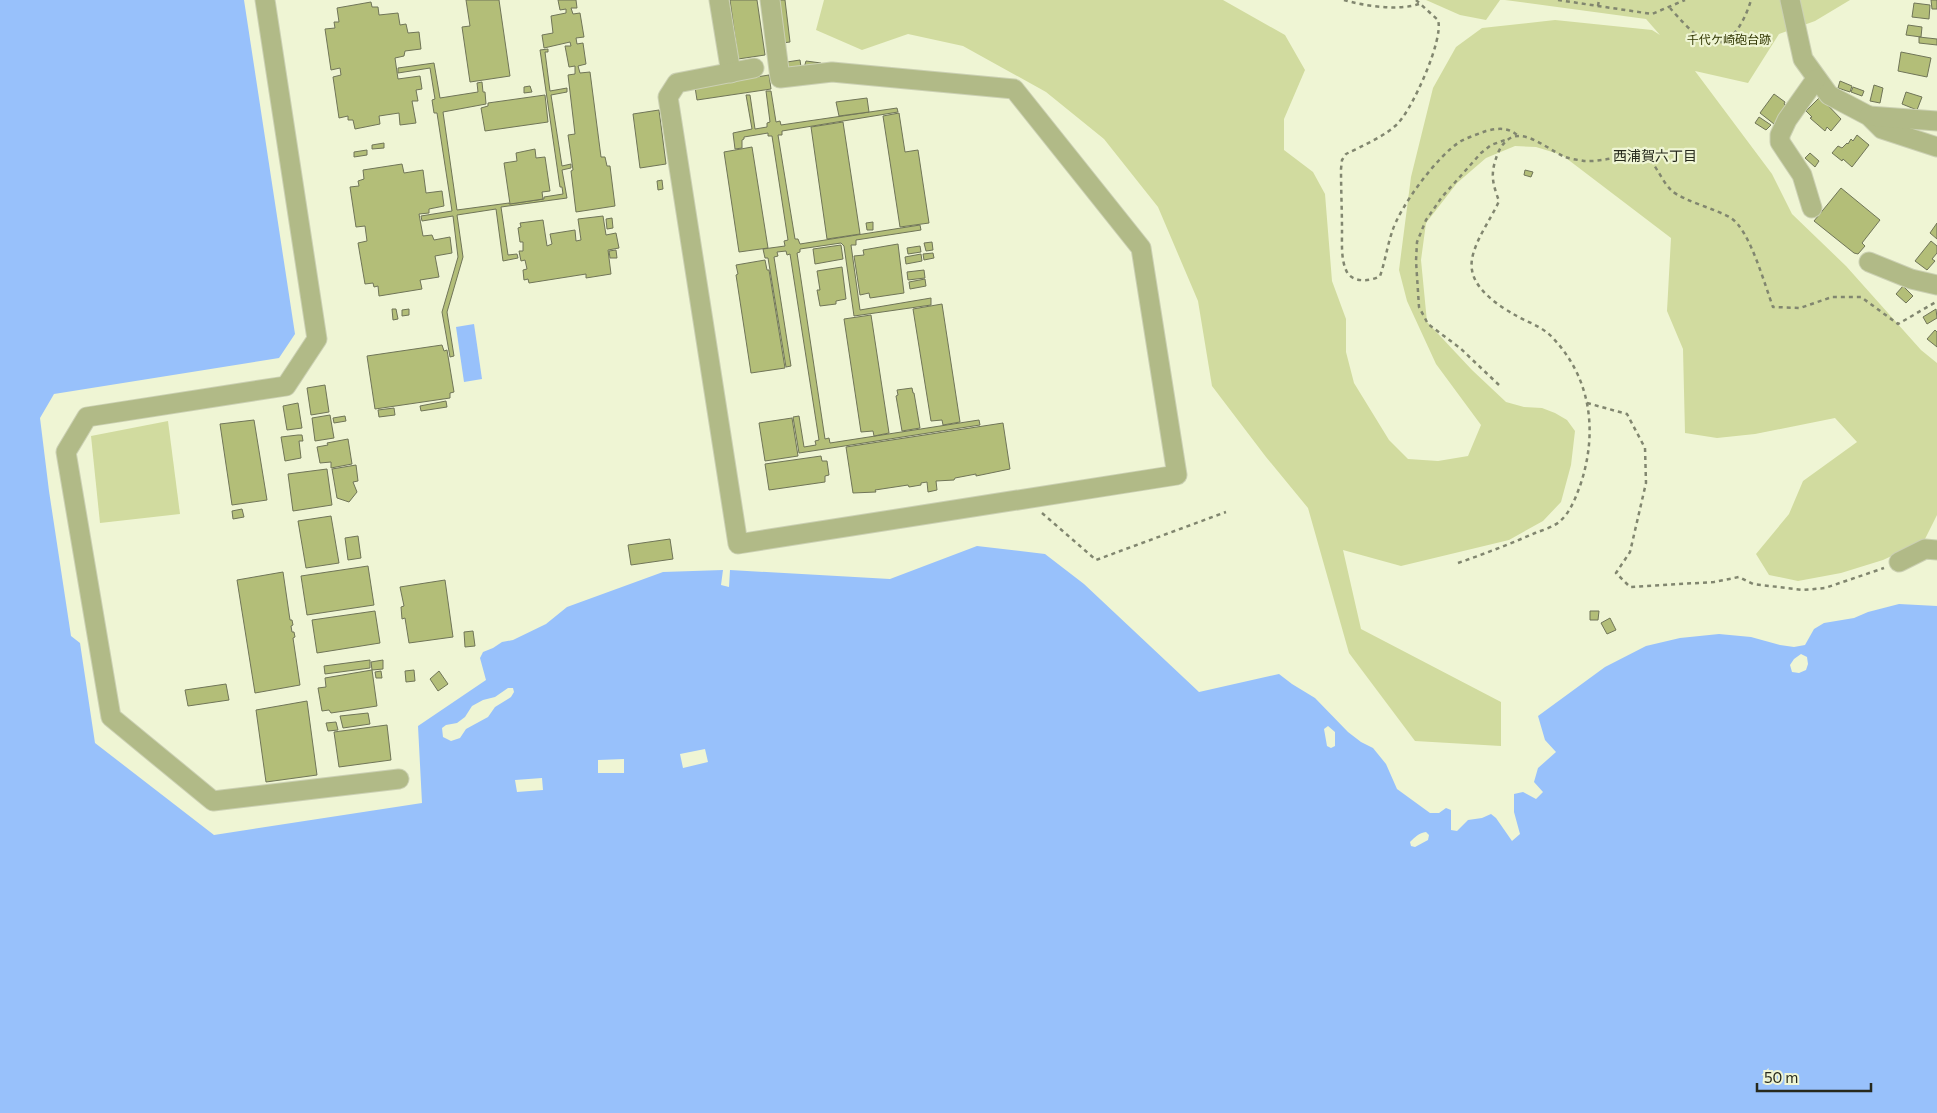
<svg xmlns="http://www.w3.org/2000/svg" width="1937" height="1113" font-family="Commissioner,'Noto Sans JP',sans-serif">
<style>
.green{fill:#d1db9f}
.water{fill:#98c1fb;fill-rule:evenodd}
.building{fill:#b3be78;stroke:#707558}
.lines{fill:none;stroke-linecap:round;stroke-linejoin:round}
.minor-casing{stroke:#cbd0b3;stroke-width:21}
.path{stroke:#81866f;stroke-width:2.5;stroke-dasharray:4 4;stroke-linecap:butt}
.minor{stroke:#b1ba87;stroke-width:19}
.labels{text-anchor:middle;dominant-baseline:central;stroke-width:4.5;stroke-linejoin:round;paint-order:stroke}
.park-label{font-size:12px;fill:#303600;stroke:#eff5d4}
.neighbourhood-label{font-size:14px;fill:#26291c;stroke:#eff5d4}
</style>
<rect width="100%" height="100%" fill="#eff5d4"/>
<!-- green -->
<g class="green">
<path d="M824 0H1223L1285 35 1305 70 1284 119V150L1313 172 1325 194 1332 281 1346 319V352L1354 383 1389 440 1408 459 1438 461 1468 456 1481 425 1436 364 1407 301 1399 270 1411 177 1433 88 1456 47 1482 28 1555 20 1652 30 1660 35 1646 19 1505 0H1850L1815 21 1779 34 1748 83 1695 71 1772 174 1792 214 1846 266 1921 350 1937 363V515L1924 541 1883 560 1841 573 1798 581 1769 575 1756 554 1789 514 1803 481 1857 442 1835 418 1755 434 1717 438 1685 433 1683 349 1667 311 1671 238 1562 155 1536 147 1515 146 1486 158 1457 183 1426 223 1421 260 1427 322 1472 370 1506 402 1524 407 1542 408 1555 413 1567 420 1575 431 1571 465 1561 502 1543 521 1509 540 1401 566 1343 550 1361 629 1501 702V746L1415 741 1349 653 1308 508 1266 457 1212 386 1198 301 1158 207 1104 139 1046 92 963 46 908 34 862 50 816 30Z"/>
<path d="M1426 0H1500L1486 20 1460 15Z"/>
<path d="M168 421 180 514 100 523 91 436Z"/>
</g>
<!-- water -->
<g class="water">
<path d="M0 0H244L295 334 279 358 54 394 40 418 49 491 71 636 80 643 95 743 214 835 422 803 418 726 486 680 480 658 483 652 493 648 502 642 513 640 546 624 567 607 663 572 723 570 721 585 729 587 730 570 890 579 977 546 1045 554 1084 584 1199 692 1279 674 1292 684 1315 698 1348 732 1361 742 1373 748 1386 764 1397 789 1430 813H1439L1446 808 1451 810V830L1457 831 1468 820 1482 818 1491 814 1496 818 1512 841 1520 834 1514 812V794L1523 792 1536 799 1543 792 1534 782 1538 768 1556 752 1545 740 1538 716 1605 667 1646 646 1680 638 1719 634 1751 637 1780 645 1794 647 1805 645 1814 629 1824 623 1854 618 1868 612 1899 604 1937 606V1113H0ZM1801 654 1807 657 1808 664 1806 670 1799 673 1792 672 1790 665 1794 659ZM508 688H513L514 692 511 697 495 707 488 717 466 729 460 738 451 741 443 737 442 728 446 725 457 723 465 717 472 706 483 700 495 697ZM1328 726 1335 732V746L1331 748 1327 746 1324 729ZM705 749 708 762 683 768 680 754ZM624 759V773H598V760ZM542 778 543 790 517 792 515 780ZM1426 832 1429 835 1428 840 1415 847 1411 846 1410 842C1415 837 1419 833 1426 832Z"/>
<path d="M474 324 482 379 464 382 456 327Z"/>
</g>
<!-- building -->
<g class="building">
<path d="M466 0H499L510 76 470 82 462 27 470 26Z"/>
<path d="M558 0H576L577 8H571L573 14 580 13 584 37 576 38 577 44 583 43 586 64 578 66 580 73 590 72 601 157H605L607 166H610L615 206 576 212 571 171 573 170 568 135 575 134 568 75 575 74V66L569 67 565 46H571L570 42 544 48 542 35 553 33 551 16 566 13V9L560 10Z"/>
<path d="M730 0H757L765 55 738 59Z"/>
<path d="M777 0H785L790 42 782 43Z"/>
<path d="M1931 0H1937V9H1932Z"/>
<path d="M371 2 372 7H378L379 15 398 13 400 25 406 24 408 33 419 32 421 49 405 51 404 56 395 58 398 79 420 76 422 89 416 90 418 101H412L416 123 400 125 399 113 379 116 380 124 355 129 353 120H348V116L339 118 333 77 341 75 340 68 331 70 325 29 335 28 334 22H339L337 8Z"/>
<path d="M1914 3 1930 5 1929 19 1912 17Z"/>
<path d="M1908 25 1922 27 1921 37 1906 35Z"/>
<path d="M1919 37 1937 39V45L1919 43Z"/>
<path d="M548 49V52H545L550 91 567 88V92L551 95 562 166 571 164V168L562 170 567 198 501 207 508 255 517 254 518 258 503 261 496 209 457 215 463 257 447 312 454 356 450 357 442 312 458 257 453 216 422 221 421 216 452 211 437 113H434L432 100 435 99 430 68 398 73V68L434 63 440 98 478 92 477 83 482 82 483 92H485L486 104 443 112 457 210 509 203V204L544 199V197L563 194 562 187H560L540 50Z"/>
<path d="M1901 52 1931 58 1927 77 1898 71Z"/>
<path d="M800 60 801 67 788 70 787 62Z"/>
<path d="M806 61 821 63 820 69 804 68Z"/>
<path d="M769 75 771 89 697 100 695 87Z"/>
<path d="M1840 81 1852 86 1850 92 1838 88Z"/>
<path d="M1874 85 1883 88 1880 103 1870 101Z"/>
<path d="M530 86 532 92 524 93V87Z"/>
<path d="M1853 87 1864 91 1862 96 1851 92Z"/>
<path d="M766 91H771L776 122 780 121 781 125 897 108 898 112 782 131V135H778L795 239H798L800 244 920 225 921 230 856 240V245H851L860 310 931 298V305L854 316 844 246 841 243 800 249V252L797 253 825 439 829 438 830 443 979 420 980 425 799 453 793 417 799 416 804 447 816 445 815 441 819 440 790 254 787 255 786 251 777 252 778 256 774 257 791 366 786 367 768 258H765L763 249 785 246 784 241 788 240 772 136H768V133L744 137V139L742 140V148L735 149 733 133 752 129 746 95H750L755 129 767 127V123L770 122Z"/>
<path d="M1906 92 1922 97 1917 110 1902 104Z"/>
<path d="M1774 94 1785 102 1784 104 1787 106 1774 124 1760 113Z"/>
<path d="M545 95 548 122 485 131 481 108 488 106V103Z"/>
<path d="M1820 97 1841 119 1831 131 1827 127 1825 131 1810 118 1812 117 1806 111Z"/>
<path d="M867 98 869 112 839 116 836 102Z"/>
<path d="M659 110 666 164 640 168 633 114Z"/>
<path d="M899 113 905 152 918 150 929 223 900 227 883 116Z"/>
<path d="M1759 117 1771 125 1766 130 1755 123Z"/>
<path d="M843 122 860 234 827 239 811 127Z"/>
<path d="M1857 135 1869 145 1852 167 1843 159 1842 161 1832 153 1838 146 1842 148 1847 143 1848 144 1851 139 1853 141Z"/>
<path d="M384 143V148L372 149V145Z"/>
<path d="M752 147 768 248 739 252 724 152Z"/>
<path d="M535 149 536 158 545 157 550 191 542 192 543 199 510 204 504 163 517 161 516 153Z"/>
<path d="M367 150V155L354 157V152Z"/>
<path d="M1810 153 1819 161 1815 167 1805 158Z"/>
<path d="M402 164 404 173 423 170 426 193 442 191 444 206 429 209V213L419 214 423 236 432 235 434 240 450 237 452 253 435 256 439 277 420 280 422 289 379 296 378 286 374 287 373 283 365 284 358 243 367 241 365 226 356 227 350 187 359 186 358 181 364 179 363 170Z"/>
<path d="M1525 170 1533 172 1531 177 1524 175Z"/>
<path d="M662 180 663 189 658 190 657 181Z"/>
<path d="M1841 188 1880 220 1862 243 1865 246 1858 254 1854 253 1814 221Z"/>
<path d="M603 216 606 235 616 233 619 248 608 250 611 274 586 278V274L529 283 528 279 524 280 523 270 527 269 525 260 521 261 519 251H523V242H520L518 228 521 227 520 223 543 220 547 246 552 244 550 234 575 230 576 241 581 240 578 219Z"/>
<path d="M612 218 613 228 607 229 606 219Z"/>
<path d="M873 222V230H867L866 223Z"/>
<path d="M1937 223V239L1930 233Z"/>
<path d="M1931 241 1937 246V253L1932 259 1935 261 1927 270 1915 261Z"/>
<path d="M932 242 933 250 926 251 924 243Z"/>
<path d="M898 244 904 293 870 298 869 293 860 295 854 256 864 255 863 250Z"/>
<path d="M841 245 843 259 815 264 813 249Z"/>
<path d="M920 246 921 252 908 254 907 248Z"/>
<path d="M616 250 617 258H610L609 251Z"/>
<path d="M933 253 934 258 924 260 923 254Z"/>
<path d="M921 254 922 261 906 264 905 257Z"/>
<path d="M765 260 767 270H769L785 368 751 373 736 275 738 274 736 265Z"/>
<path d="M842 267 846 299 836 301V304L820 306 817 290H820L817 271Z"/>
<path d="M924 270 925 278 908 280 907 272Z"/>
<path d="M925 279 926 286 910 289 909 282Z"/>
<path d="M1903 286 1913 296 1906 303 1896 294Z"/>
<path d="M942 304 960 422 943 425 942 420 931 421 913 309Z"/>
<path d="M392 309H396L398 319 393 320Z"/>
<path d="M409 309V315L402 316V310Z"/>
<path d="M1936 309 1937 318 1927 324 1923 317Z"/>
<path d="M871 315 889 433 874 436 873 431 861 432 844 319Z"/>
<path d="M1935 330 1937 332V347L1927 339Z"/>
<path d="M442 345 444 351 447 350 454 392 450 393V398L375 409 367 356Z"/>
<path d="M325 385 329 412 311 415 307 388Z"/>
<path d="M912 388 913 393H914L920 428 902 431 896 396 898 395 897 390Z"/>
<path d="M446 401 447 407 421 411 420 406Z"/>
<path d="M298 403 302 428 287 430 283 406Z"/>
<path d="M394 408 395 415 379 417 378 410Z"/>
<path d="M330 415 334 438 315 441 312 418Z"/>
<path d="M345 416 346 421 334 423 333 418Z"/>
<path d="M792 418 798 456 765 461 759 423Z"/>
<path d="M254 420 267 500 232 505 220 424Z"/>
<path d="M1003 423 1010 469 976 476V474L955 478 954 480 936 481 937 490 928 492 927 482 921 483V485L909 487 908 485 875 490 876 492 853 493 846 447Z"/>
<path d="M298 435H302L303 441H299L301 458 285 461 281 437Z"/>
<path d="M348 439 352 464 331 468V462L320 463 317 447 328 445 327 443Z"/>
<path d="M821 456 822 461H827L829 475 825 476V482L769 490 765 464Z"/>
<path d="M356 465 358 481 353 482 357 492 349 502 337 498 332 469Z"/>
<path d="M327 469 332 505 293 511 288 474Z"/>
<path d="M242 509 244 517 233 519 232 511Z"/>
<path d="M331 516 339 563 306 568 298 521Z"/>
<path d="M358 536 361 558 348 560 345 538Z"/>
<path d="M670 539 673 559 631 565 628 545Z"/>
<path d="M368 566 374 605 307 615 301 576Z"/>
<path d="M283 572 290 620H292L293 625 291 626 292 632H294L295 637 293 638 300 685 255 693 237 580Z"/>
<path d="M445 580 453 637 409 643 405 618 402 619 401 607 404 606 400 587Z"/>
<path d="M375 611 380 643 317 653 312 620Z"/>
<path d="M1590 611H1599L1598 620H1590Z"/>
<path d="M1610 618 1616 630 1607 634 1601 623Z"/>
<path d="M473 631 475 646 465 647 464 632Z"/>
<path d="M370 660V668L325 674 324 666Z"/>
<path d="M383 660V669L372 670 371 662Z"/>
<path d="M372 670 377 706 331 713 329 710 322 711 318 688 326 687 325 678Z"/>
<path d="M414 670 415 681 406 682 405 671Z"/>
<path d="M381 671 382 678H376L375 672Z"/>
<path d="M439 671 448 684 438 691 430 679Z"/>
<path d="M226 684 229 700 188 706 185 690Z"/>
<path d="M307 701 317 775 266 782 256 710Z"/>
<path d="M368 713 370 724 343 728 340 716Z"/>
<path d="M336 722 338 730 328 731 326 723Z"/>
<path d="M387 725 391 760 339 767 334 732Z"/>
</g>
<g class="lines">
<!-- minor casing -->
<g class="minor-casing">
<g id="minor">
<path d="M265 0 317 339 286 386 87 417 66 452 111 717 213 801 399 779"/>
<path d="M719 0 731 73"/>
<path d="M1790 0 1803 59 1829 95 1869 116 1882 129 1937 147"/>
<path d="M754 68 677 83 668 97 738 544 1177 475 1141 248 1014 89 832 72 780 78 770 0"/>
<path d="M1869 116 1937 121"/>
<path d="M1812 208 1802 175 1780 142V135L1787 120 1816 79"/>
<path d="M1869 262 1911 279 1937 285"/>
<path d="M1899 562 1925 549 1937 550"/>
</g>
</g>
<!-- path -->
<g class="path">
<path d="M1344 0C1364 6 1399 11 1419 4"/>
<path d="M1416 0 1438 20C1444 39 1413 107 1399 122 1388 135 1362 146 1346 154L1342 160 1341 169C1341 190 1342 211 1342 231 1342 243 1341 259 1346 270 1351 283 1370 282 1380 276 1385 262 1387 247 1392 232 1400 206 1438 155 1461 141 1469 137 1478 134 1486 131 1498 128 1509 127 1518 136"/>
<path d="M1558 0 1652 14 1685 0"/>
<path d="M1598 6 1599 0"/>
<path d="M1670 8C1679 18 1695 37 1708 42 1732 50 1746 17 1751 0"/>
<path d="M1499 385 1460 348 1428 324 1419 307 1416 261 1417 242 1426 220 1442 197 1481 153 1491 145 1508 139"/>
<path d="M1587 403 1627 414 1645 448 1646 483 1630 552 1616 573 1630 587 1714 582 1739 577 1753 584 1803 590 1825 588 1884 568"/>
<path d="M1042 513 1096 560 1226 512"/>
<path d="M1458 563C1484 554 1510 544 1535 533 1543 530 1553 527 1559 522 1570 513 1575 499 1580 486 1598 433 1592 378 1551 336 1541 326 1527 322 1515 315 1499 306 1475 290 1472 270 1468 249 1491 220 1499 201 1492 182 1490 173 1498 153 1514 117 1544 148 1565 157 1571 159 1579 160 1584 161 1603 162 1623 155 1641 153 1655 159 1660 180 1672 191 1684 201 1716 209 1731 218 1750 230 1765 286 1773 307L1800 308 1832 297H1861L1898 324 1936 302"/>
</g>
<!-- minor -->
<use href="#minor" class="minor"/>
</g>
<g class="labels">
<!-- park labels -->
<g class="park-label">
<text x="1729" y="39">千代ケ崎砲台跡</text>
</g>
<!-- neighbourhood labels -->
<g class="neighbourhood-label">
<text x="1655" y="155">西浦賀六丁目</text>
</g>
</g>
<!-- scale -->
<path d="M1757 1083v8h114v-8" fill="none" stroke="#26291c" stroke-width="2.5"/>
<text x="1764" y="1083" font-size="15" fill="#26291c" stroke="#eff5d4" stroke-width="4" paint-order="stroke">50 m</text>
</svg>
